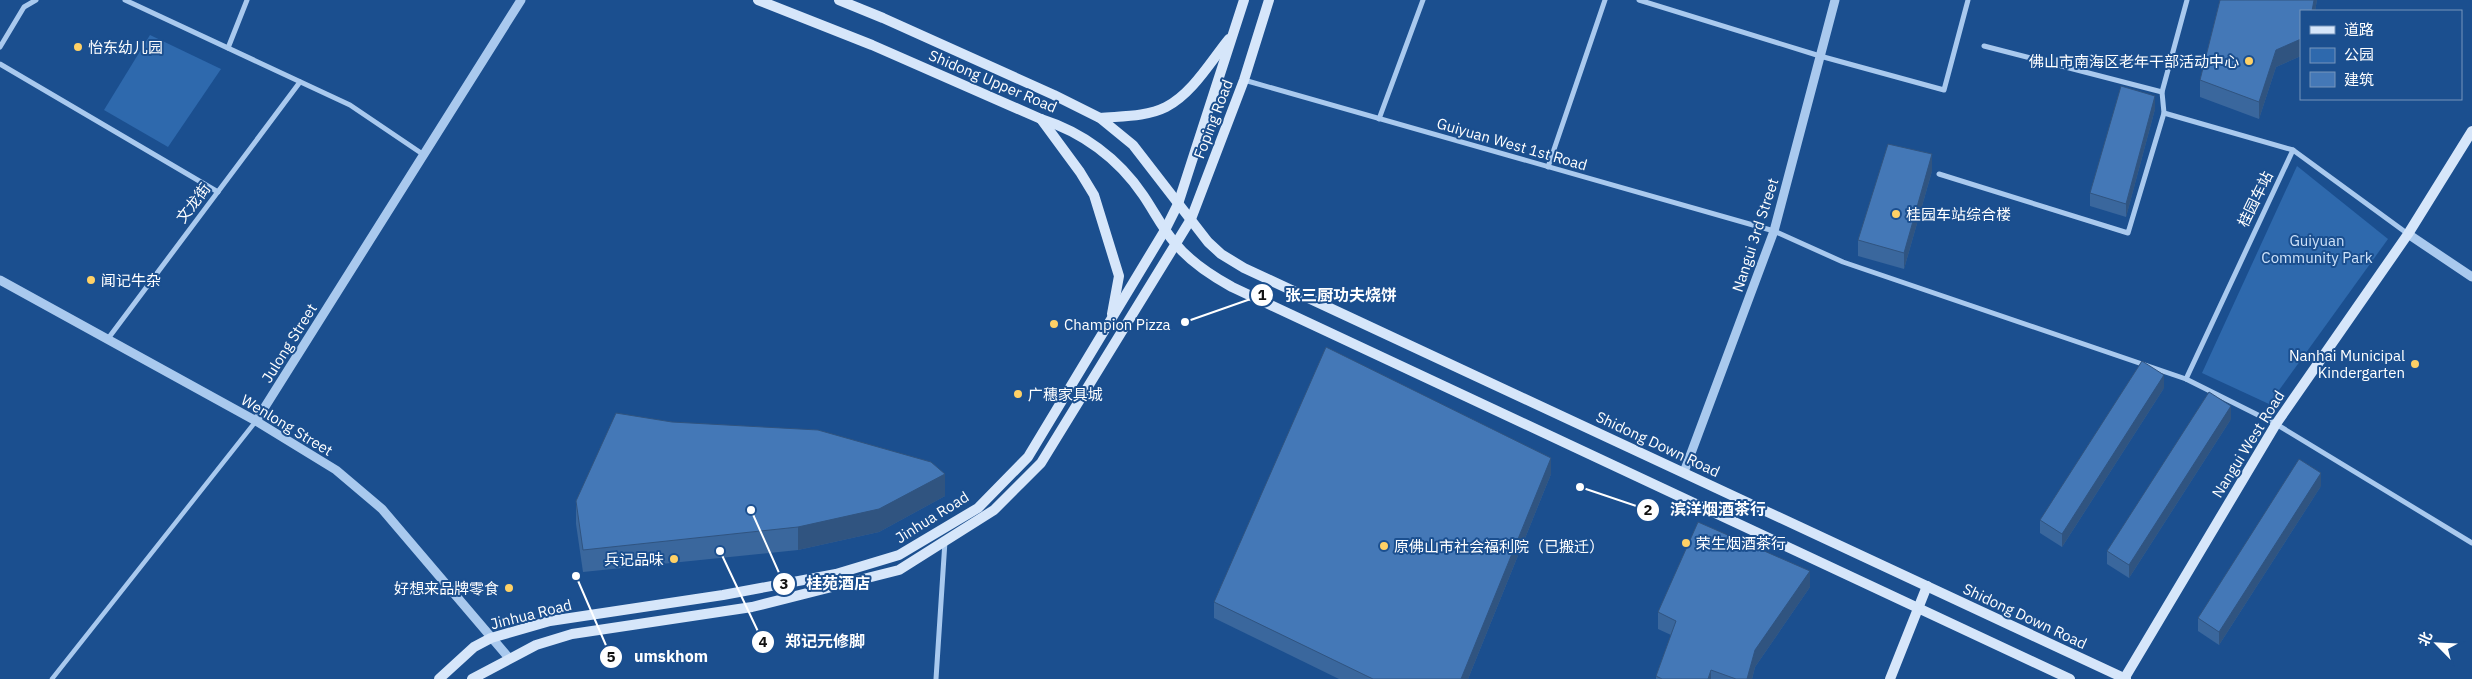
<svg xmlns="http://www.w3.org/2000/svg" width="2472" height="679" font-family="'IBM Plex Sans','Noto Sans SC',sans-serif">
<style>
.green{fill:#2e69ad}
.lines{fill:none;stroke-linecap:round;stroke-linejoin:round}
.pedestrian{stroke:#a9c9ee;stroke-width:4.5}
.minor{stroke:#a9c9ee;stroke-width:5}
.tertiary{stroke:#a9c9ee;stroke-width:9}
.secondary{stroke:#d6e6fa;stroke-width:10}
.wall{fill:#3a679d}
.shaded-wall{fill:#305480}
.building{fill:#4478b7;stroke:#305480}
.poi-dot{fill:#ffd166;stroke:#1b4f8f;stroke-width:2}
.labels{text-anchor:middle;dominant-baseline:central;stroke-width:4;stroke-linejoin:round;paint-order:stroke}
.poi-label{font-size:15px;fill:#fff;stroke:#1b4f8f;text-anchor:start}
.street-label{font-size:15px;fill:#fff;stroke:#1b4f8f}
.park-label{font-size:15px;fill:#cfe3fa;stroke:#1b4f8f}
.leader{fill:none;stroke:#fff;stroke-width:2}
.callout-dot{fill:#fff;stroke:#1b4f8f;stroke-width:2}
.mark-label{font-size:15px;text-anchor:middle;font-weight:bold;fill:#111}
.callout-label{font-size:16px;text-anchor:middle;font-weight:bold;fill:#fff;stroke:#1b4f8f;stroke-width:4;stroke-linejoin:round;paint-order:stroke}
</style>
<rect width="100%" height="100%" fill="#1b4f8f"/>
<!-- green -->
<g class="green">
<path d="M150 35 221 69 168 147 104 110Z"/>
<path d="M2297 166 2388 239 2269 404 2202 373Z"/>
</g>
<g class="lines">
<!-- pedestrian -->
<path class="pedestrian" d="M52 679 256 421"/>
<!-- minor -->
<g class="minor">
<path d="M125 0 350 105 424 155"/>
<path d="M1639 0 1820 56 1944 90 1968 0"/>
<path d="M1984 46 2162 92"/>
<path d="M0 47 24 7 36 0"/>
<path d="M228 48 247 0"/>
<path d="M0 64 218 192"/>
<path d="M1244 80 1774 231 1843 262 2186 379 2276 424 2472 543"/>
<path d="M2164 113 2293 150 2408 234"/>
<path d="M1379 119 1423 0"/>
<path d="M1548 167 1605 0"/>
<path d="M1939 174 2128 233 2164 113 2162 92 2187 0"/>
<path d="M107 340 300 82"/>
<path d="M2186 379 2293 150"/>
<path d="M936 679 945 541"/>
</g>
<!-- tertiary -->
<g class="tertiary">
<path d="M2408 234 2472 277"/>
<path d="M0 280 256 421 336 470 382 509 509 658"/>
<path d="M256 421 521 0"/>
<path d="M1684 472 1774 231 1835 0"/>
</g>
<!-- secondary -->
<g class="secondary">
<path d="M758 0 872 45 1041 119C1082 132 1118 158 1143 195 1154 211 1162 228 1175 243 1190 262 1212 276 1232 287L2070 679"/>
<path d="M839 0 883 18 1054 95 1100 118 1133 145 1208 242 1221 254 1244 268 2126 679"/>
<path d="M1100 118C1122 116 1146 117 1166 107 1192 94 1211 61 1229 39"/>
<path d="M1041 119 1080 172 1094 195 1119 276 1112 314"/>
<path d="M439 679 474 647 491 638 550 621 723 595 836 574 899 555 978 508 1028 457 1165 230 1178 204 1244 0"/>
<path d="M472 679 536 645 572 634 752 607 899 570 994 510 1041 463 1191 219 1244 80 1269 0"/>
<path d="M1890 679 1927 586"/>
<path d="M2124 679 2276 424 2408 234 2472 131"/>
</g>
</g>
<!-- wall -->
<g class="wall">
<path d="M2220 0H2317L2315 11H2301V56L2276 67 2259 119 2200 97V80Z"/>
<path d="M2155 109 2126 217 2090 206V193Z"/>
<path d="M1932 171 1904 269 1858 256V240Z"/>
<path d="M2164 388 2062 547 2040 533V520Z"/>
<path d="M2231 419 2129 578 2107 564V551Z"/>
<path d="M1551 474 1468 679H1339L1214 618V602Z"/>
<path d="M2321 486 2219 645 2198 631V618Z"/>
<path d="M945 496 879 532 798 550 583 572 576 524V501Z"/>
<path d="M1810 587 1755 667 1752 679H1656V676L1671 635 1658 629V612Z"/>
</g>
<!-- shaded-wall -->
<g class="shaded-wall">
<path d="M2314 0H2317L2315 11H2312Z"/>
<path d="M2301 39V56L2276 67 2259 119V102L2276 50Z"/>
<path d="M2155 96V109L2126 217V204Z"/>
<path d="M1932 154V171L1904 269V253Z"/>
<path d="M2164 375V388L2062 547V534Z"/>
<path d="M2231 406V419L2129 578V565Z"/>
<path d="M1551 458V474L1468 679H1461Z"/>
<path d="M2321 473V486L2219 645V632Z"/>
<path d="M945 474V496L879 532 798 550V527Z"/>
<path d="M1810 571V587L1755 667 1752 679H1747L1755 650Z"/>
<path d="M1711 670V679H1708Z"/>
</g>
<!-- building -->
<g class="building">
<path d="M2220 0H2314L2312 11H2301V39L2276 50 2259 102 2200 80Z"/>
<path d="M2121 86 2155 96 2126 204 2090 193Z"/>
<path d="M1888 144 1932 154 1904 253 1858 240Z"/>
<path d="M1326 347 1551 458 1461 679H1373L1214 602Z"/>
<path d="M2142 361 2164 375 2062 534 2040 520Z"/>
<path d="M2209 392 2231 406 2129 565 2107 551Z"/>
<path d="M616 413 672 422 818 430 931 462 945 474 879 509 798 527 583 550 576 501Z"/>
<path d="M2299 459 2321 473 2219 632 2198 618Z"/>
<path d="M1698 522 1810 571 1755 650 1747 679H1736L1711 670 1708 679H1662L1656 676 1676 621 1658 612Z"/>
</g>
<!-- markers -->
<g class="poi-dot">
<circle cx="78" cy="47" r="5"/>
<circle cx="2249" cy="61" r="5"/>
<circle cx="1896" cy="214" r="5"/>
<circle cx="91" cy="280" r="5"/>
<circle cx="1054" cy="324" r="5"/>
<circle cx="2415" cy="364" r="5"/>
<circle cx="1018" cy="394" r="5"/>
<circle cx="1686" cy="543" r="5"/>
<circle cx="1384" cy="546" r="5"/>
<circle cx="674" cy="559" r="5"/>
<circle cx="509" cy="588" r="5"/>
</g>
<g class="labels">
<!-- poi labels -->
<g class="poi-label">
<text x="88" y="47">怡东幼儿园</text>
<text x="2239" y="61" text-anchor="end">佛山市南海区老年干部活动中心</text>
<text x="1906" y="214">桂园车站综合楼</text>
<text x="101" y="280">闻记牛杂</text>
<text x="1064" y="324">Champion Pizza</text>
<text x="2405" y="355" text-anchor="end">Nanhai Municipal<tspan x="2405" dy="17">Kindergarten</tspan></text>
<text x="1028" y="394">广穗家具城</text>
<text x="1696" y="543">荣生烟酒茶行</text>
<text x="1394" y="546">原佛山市社会福利院（已搬迁）</text>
<text x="664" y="559" text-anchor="end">兵记品味</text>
<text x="499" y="588" text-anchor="end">好想来品牌零食</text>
</g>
<!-- street labels -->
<g class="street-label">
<text transform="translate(993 81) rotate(23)">Shidong Upper Road</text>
<text transform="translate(1213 119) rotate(-69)">Foping Road</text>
<text transform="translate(1512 144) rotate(16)">Guiyuan West 1st Road</text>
<text transform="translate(2255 199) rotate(-64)">桂园车站</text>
<text transform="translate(193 203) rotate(-53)">文龙街</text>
<text transform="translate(1755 235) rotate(-72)">Nangui 3rd Street</text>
<text transform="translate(289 343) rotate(-58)">Julong Street</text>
<text transform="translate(287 425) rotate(31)">Wenlong Street</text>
<text transform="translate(1658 444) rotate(25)">Shidong Down Road</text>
<text transform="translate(2248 444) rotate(-58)">Nangui West Road</text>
<text transform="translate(932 517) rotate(-32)">Jinhua Road</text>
<text transform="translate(531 614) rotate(-14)">Jinhua Road</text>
<text transform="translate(2025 616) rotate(25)">Shidong Down Road</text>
</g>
<!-- park labels -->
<g class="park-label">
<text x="2317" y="240">Guiyuan<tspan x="2317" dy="17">Community Park</tspan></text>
</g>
</g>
<!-- callouts -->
<path class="leader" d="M1185 322L1262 295M1580 487L1648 510M751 510L784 584M720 551L763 642M576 576L611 657"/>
<g class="callout-dot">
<circle cx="1185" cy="322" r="5"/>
<circle cx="1580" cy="487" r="5"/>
<circle cx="751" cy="510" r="5"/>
<circle cx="720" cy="551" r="5"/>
<circle cx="576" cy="576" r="5"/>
<circle cx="1262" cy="295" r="12"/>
<circle cx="1648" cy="510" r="12"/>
<circle cx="784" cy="584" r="12"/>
<circle cx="763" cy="642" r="12"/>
<circle cx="611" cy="657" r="12"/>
</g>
<g class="mark-label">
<text x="1262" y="300">1</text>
<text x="1648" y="515">2</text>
<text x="784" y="589">3</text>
<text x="763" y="647">4</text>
<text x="611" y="662">5</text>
</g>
<g class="callout-label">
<text x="1341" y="301">张三厨功夫烧饼</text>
<text x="1718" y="515">滨洋烟酒茶行</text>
<text x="838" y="589">桂苑酒店</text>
<text x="825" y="647">郑记元修脚</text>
<text x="671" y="662">umskhom</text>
</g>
<!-- legend -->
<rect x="2300" y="10" width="162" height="90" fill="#1b4f8f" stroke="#7695bc"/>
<rect x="2310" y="26" width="25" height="8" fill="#d6e6fa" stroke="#7695bc"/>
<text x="2344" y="35" font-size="15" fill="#ffffff">道路</text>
<rect x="2310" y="48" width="25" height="15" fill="#2e69ad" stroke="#7695bc"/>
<text x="2344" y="60" font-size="15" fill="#ffffff">公园</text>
<rect x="2310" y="72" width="25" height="15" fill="#4478b7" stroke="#7695bc"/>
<text x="2344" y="85" font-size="15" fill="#ffffff">建筑</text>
<!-- north arrow -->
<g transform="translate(2437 644) rotate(294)" stroke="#1b4f8f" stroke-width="4" paint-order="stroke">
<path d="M0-4L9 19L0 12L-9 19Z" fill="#ffffff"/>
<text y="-8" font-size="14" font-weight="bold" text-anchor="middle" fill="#ffffff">北</text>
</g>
</svg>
